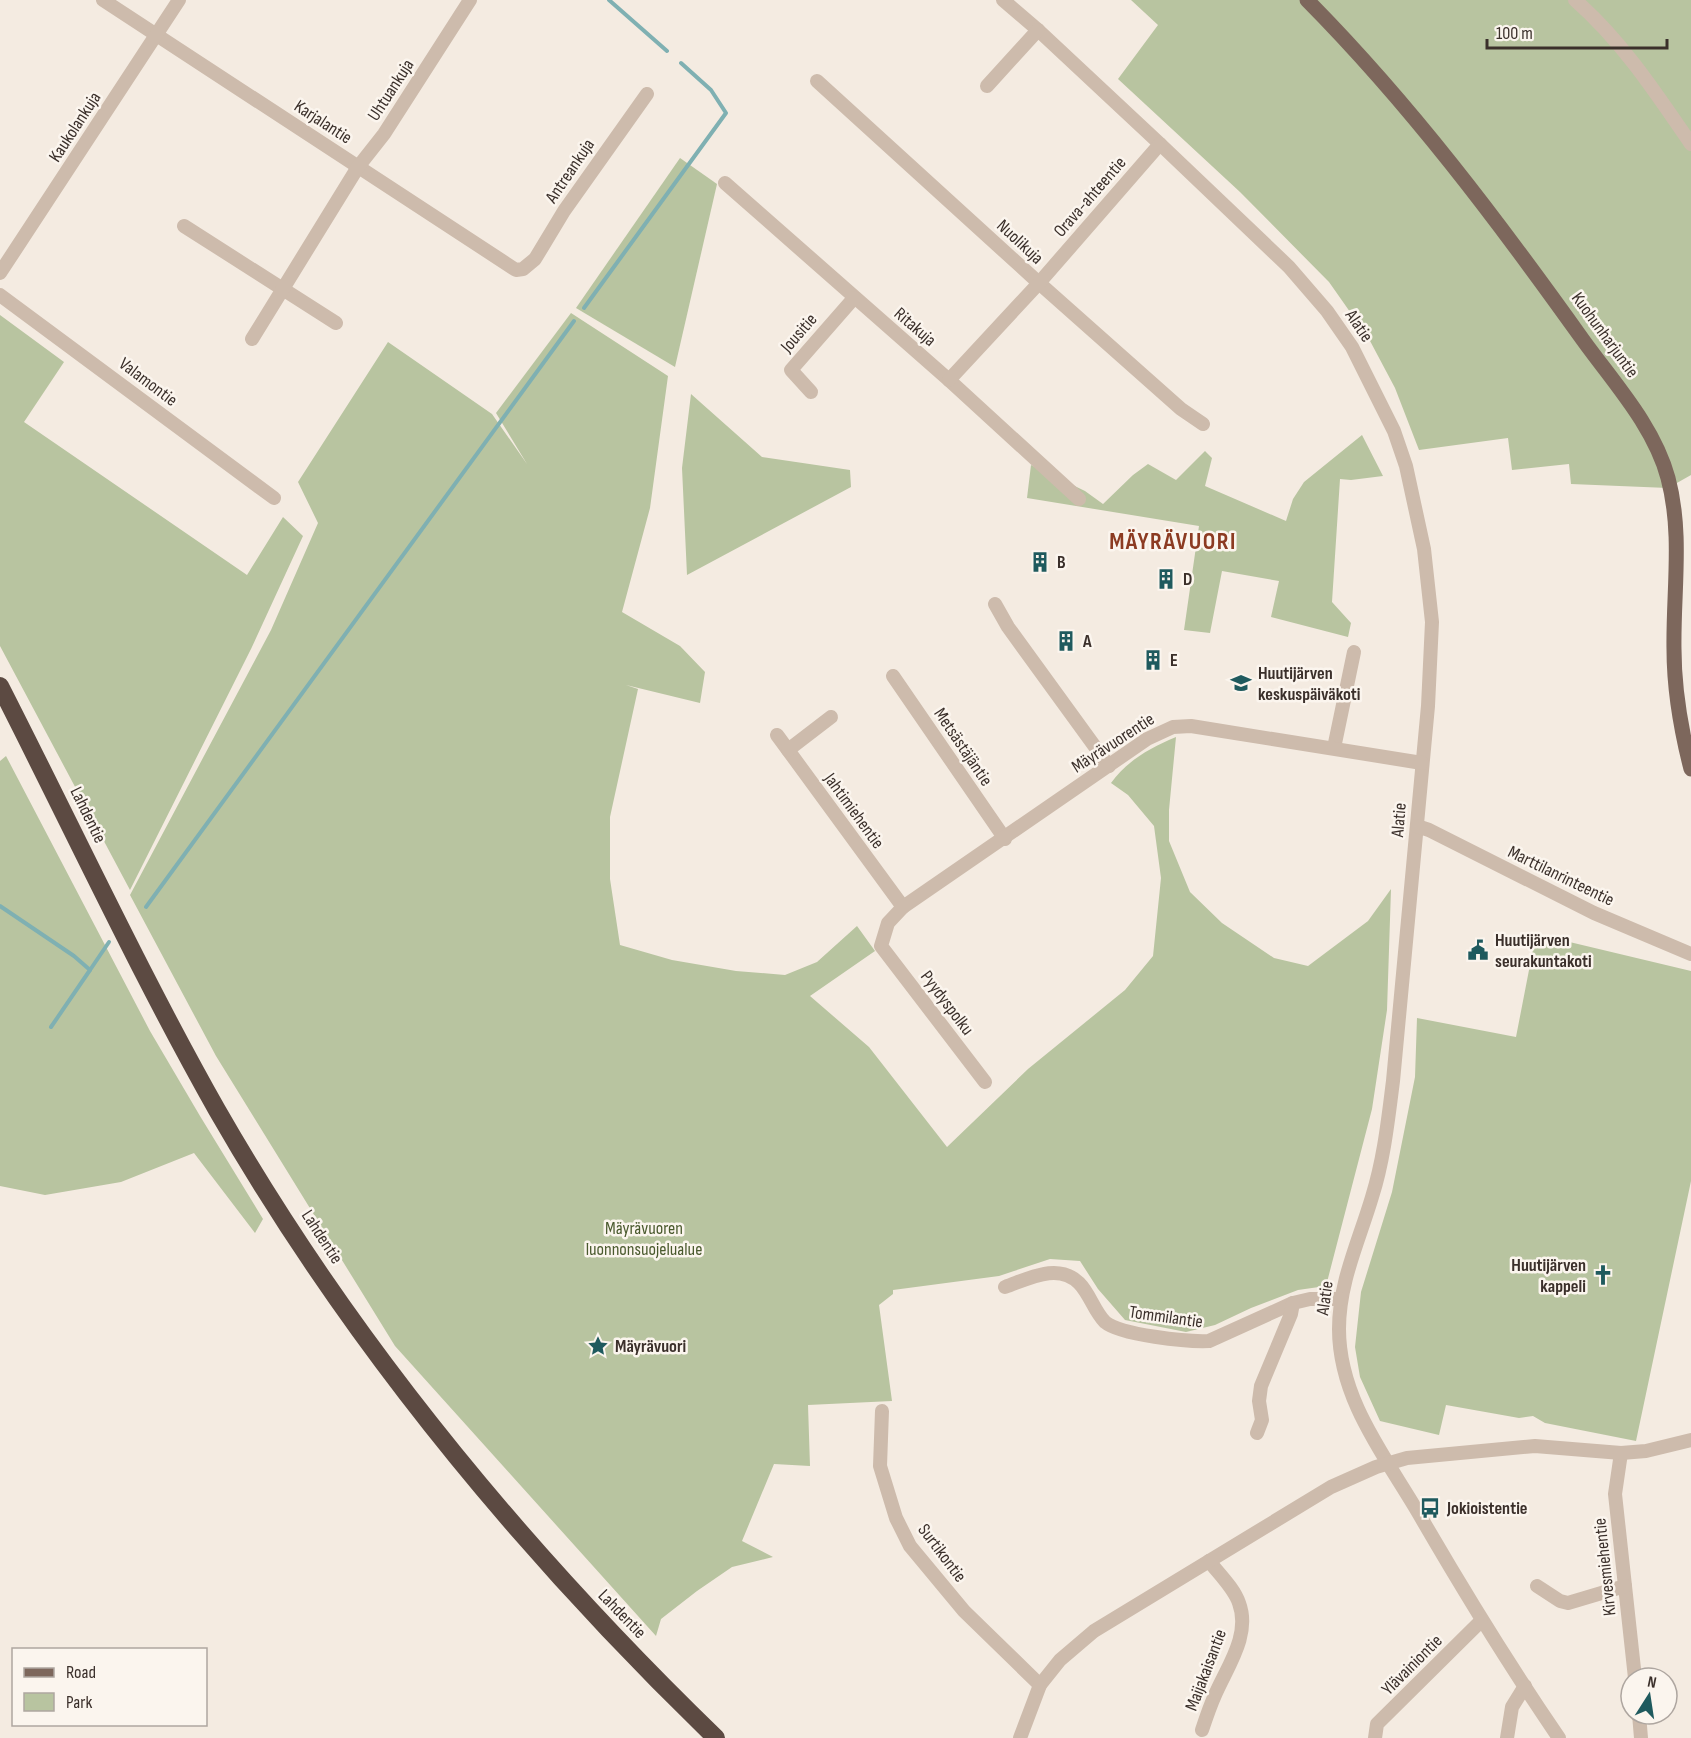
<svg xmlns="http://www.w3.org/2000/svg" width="1691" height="1738" font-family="'Sofia Sans Condensed',sans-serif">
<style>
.green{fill:#b8c4a0}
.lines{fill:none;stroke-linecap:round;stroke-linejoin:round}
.stream{stroke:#7fb0b2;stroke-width:4}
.minor{stroke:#cdbbac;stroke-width:14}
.major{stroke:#7d675c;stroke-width:15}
.highway{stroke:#5c4a42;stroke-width:18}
.labels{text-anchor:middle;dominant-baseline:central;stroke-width:5;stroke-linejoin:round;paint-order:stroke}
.street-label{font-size:18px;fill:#3b302b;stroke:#fbf5ee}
.poi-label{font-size:18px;font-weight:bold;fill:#3b302b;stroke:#fbf5ee;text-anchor:start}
.park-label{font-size:18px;fill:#4a5a2e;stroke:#fbf5ee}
.district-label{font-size:24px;font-weight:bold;letter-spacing:1.5px;fill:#8c3b22;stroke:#fbf5ee}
</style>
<rect width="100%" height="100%" fill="#f4ebe1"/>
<!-- green -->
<g class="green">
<path d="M1131 0H1691V475L1668 488 1571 484 1569 464 1512 470 1508 438 1419 450 1395 388 1369 339 1329 282 1240 192 1118 79 1158 25Z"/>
<path d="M680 158 717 184 675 367 576 308Z"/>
<path d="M571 313 668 376 650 508 622 612 680 646 705 672 700 703 626 685 638 689 610 817V879L620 945 672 960 736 971 785 975 817 962 857 926 875 951 810 996 869 1047 947 1147 1028 1069 1125 990 1153 956 1161 878 1154 826 1128 795 1111 783C1128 760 1150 748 1176 737L1169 810V841L1190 892 1222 923 1274 958 1308 966 1368 921 1391 889 1387 1010 1372 1109 1326 1286 1298 1290 1251 1308 1215 1325 1186 1332 1125 1320 1098 1289 1080 1261 1050 1259 999 1276 893 1290V1294L879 1305 892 1401 808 1405 810 1466 774 1464 742 1541 773 1557 732 1567 697 1591 661 1619 656 1636 395 1346 216 1056 130 895 271 630 318 523 298 482 388 342 492 414 527 464 496 413Z"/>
<path d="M0 315 64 362 24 422 247 575 283 517 303 536 251 649 130 890 0 646Z"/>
<path d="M691 394 762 457 850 470 851 487 687 575 682 468Z"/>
<path d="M1362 435 1383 476 1351 480 1340 479 1332 602 1351 623 1348 637 1271 617 1279 581 1222 571 1210 633 1184 630 1199 526 1027 498 1031 465 1085 491 1103 504 1133 475 1148 464 1176 480 1205 451 1212 458 1205 486 1286 521 1293 499 1304 482Z"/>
<path d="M6 756 150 1031 200 1116 263 1219 255 1233 194 1153 121 1182 45 1195 0 1186V761Z"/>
<path d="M1536 934 1691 971V1181L1636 1441 1545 1423 1533 1416 1519 1418 1446 1405 1439 1435 1380 1421 1360 1377 1355 1347 1361 1292 1392 1192 1415 1077 1417 1018 1516 1037Z"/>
</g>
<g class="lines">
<!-- stream -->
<g class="stream">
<path d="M609 0 667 51"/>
<path d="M584 308 726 113 711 90 681 63"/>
<path d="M0 906 74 956 90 970 51 1027"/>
<path d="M146 907 574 321"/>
<path d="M90 970 109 942"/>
</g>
<!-- minor -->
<g class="minor">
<path d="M103 0 516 270 523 269 535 259 564 211 647 94"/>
<path d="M1003 0 1038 30 1160 144 1289 267 1327 311 1352 347 1394 431 1406 466 1424 549 1432 622 1428 706 1393 1081C1388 1120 1384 1159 1372 1197 1359 1241 1339 1282 1339 1329 1339 1399 1385 1456 1419 1514 1463 1590 1509 1665 1559 1738"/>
<path d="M1575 0C1622 41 1656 93 1691 144"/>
<path d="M817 81 1039 283 1181 409 1203 424"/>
<path d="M987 86 1038 30"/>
<path d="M725 183 949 380 1079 499"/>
<path d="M184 226 336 323"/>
<path d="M0 273 179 0"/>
<path d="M0 295 274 498"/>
<path d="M252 339 358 167 384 134 470 0"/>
<path d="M949 380 1039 283 1160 144"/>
<path d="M811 392 791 370 854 298"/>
<path d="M995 604 1008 627 1109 766"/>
<path d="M893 676 1005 839"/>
<path d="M777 735 903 907"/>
<path d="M1334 748 1354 652"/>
<path d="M788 750 831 717"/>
<path d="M1417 826 1429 830 1594 913 1691 954"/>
<path d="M985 1082 881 946 888 923 903 907 1147 739 1173 727 1191 726 1422 763"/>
<path d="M1005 1287C1028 1279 1058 1262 1079 1283 1090 1294 1094 1311 1105 1322 1120 1335 1188 1342 1209 1341L1293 1303 1310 1299H1341"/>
<path d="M882 1411 880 1466 896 1518 910 1546 964 1611 1040 1685"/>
<path d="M1257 1433 1262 1420 1259 1401 1261 1386 1291 1314 1293 1303"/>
<path d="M1621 1453 1615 1494 1635 1678"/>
<path d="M1537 1586 1560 1601 1568 1603 1625 1586"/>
<path d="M1639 1714 1641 1738"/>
<path d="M1202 1730C1206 1718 1210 1706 1215 1695 1227 1667 1251 1635 1239 1603 1234 1588 1219 1574 1209 1561"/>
<path d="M1020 1738 1040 1685 1060 1660 1094 1631 1331 1487 1376 1467 1407 1458 1535 1446 1621 1453 1646 1451 1691 1440"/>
<path d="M1375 1738 1377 1724 1481 1621"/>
<path d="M1507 1738 1512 1707 1525 1686"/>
</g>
<!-- major -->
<path class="major" d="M1307 0C1410 104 1498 221 1583 340 1614 383 1654 426 1668 478 1683 534 1673 592 1674 649 1674 690 1681 730 1691 769"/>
<!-- highway -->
<path class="highway" d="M0 686C72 827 139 972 217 1110 351 1344 523 1551 716 1738"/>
</g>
<!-- icons -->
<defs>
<g id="building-bare" transform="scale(1.62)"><path d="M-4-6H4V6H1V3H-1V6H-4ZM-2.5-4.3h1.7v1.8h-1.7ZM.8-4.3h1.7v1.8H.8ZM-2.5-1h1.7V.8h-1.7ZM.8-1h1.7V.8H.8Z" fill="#1f5a5e" stroke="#fbf5ee" stroke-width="2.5" paint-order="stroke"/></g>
<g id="school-bare" transform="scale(1.62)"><path d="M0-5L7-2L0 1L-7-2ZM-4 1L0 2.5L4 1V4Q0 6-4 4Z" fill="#1f5a5e" stroke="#fbf5ee" stroke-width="2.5" paint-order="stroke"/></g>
<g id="civic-bare" transform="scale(1.62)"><path d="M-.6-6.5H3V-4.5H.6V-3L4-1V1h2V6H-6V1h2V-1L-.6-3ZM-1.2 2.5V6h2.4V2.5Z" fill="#1f5a5e" stroke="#fbf5ee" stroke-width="2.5" paint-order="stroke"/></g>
<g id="church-bare" transform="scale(1.62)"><path d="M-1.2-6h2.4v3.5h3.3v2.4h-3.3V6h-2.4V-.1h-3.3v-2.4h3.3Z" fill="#1f5a5e" stroke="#fbf5ee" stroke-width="2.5" paint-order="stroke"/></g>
<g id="sight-bare" transform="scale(1.62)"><path d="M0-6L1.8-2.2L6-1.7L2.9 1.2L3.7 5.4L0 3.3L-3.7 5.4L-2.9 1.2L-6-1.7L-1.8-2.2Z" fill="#1f5a5e" stroke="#fbf5ee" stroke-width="2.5" paint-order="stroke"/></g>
<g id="bus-bare" transform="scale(1.62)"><path d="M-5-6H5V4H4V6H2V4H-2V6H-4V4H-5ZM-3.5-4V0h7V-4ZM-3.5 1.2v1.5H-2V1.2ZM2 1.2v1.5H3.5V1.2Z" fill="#1f5a5e" stroke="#fbf5ee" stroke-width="2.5" paint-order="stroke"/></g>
</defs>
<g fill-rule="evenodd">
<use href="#building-bare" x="1040" y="562"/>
<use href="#building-bare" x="1166" y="579"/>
<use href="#building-bare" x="1066" y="641"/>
<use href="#building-bare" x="1153" y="660"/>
<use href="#school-bare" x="1241" y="683"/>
<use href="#civic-bare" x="1478" y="950"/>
<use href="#church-bare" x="1603" y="1275"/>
<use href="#sight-bare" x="598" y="1346"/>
<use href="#bus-bare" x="1430" y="1508"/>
</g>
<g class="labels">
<!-- street labels -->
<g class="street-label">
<text transform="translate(391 90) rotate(-57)">Uhtuankuja</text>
<text transform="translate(323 122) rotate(33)">Karjalantie</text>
<text transform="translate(75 127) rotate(-57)">Kaukolankuja</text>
<text transform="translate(570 171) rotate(-56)">Antreankuja</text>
<text transform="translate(1090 197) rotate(-49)">Orava-ahteentie</text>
<text transform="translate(1020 242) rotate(43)">Nuolikuja</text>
<text transform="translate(1359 326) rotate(56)">Alatie</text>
<text transform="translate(915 327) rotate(41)">Ritakuja</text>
<text transform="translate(799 333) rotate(-49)">Jousitie</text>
<text transform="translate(1605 335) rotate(54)">Kuohunharjuntie</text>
<text transform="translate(148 382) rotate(37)">Valamontie</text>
<text transform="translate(1113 743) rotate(-33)">Mäyrävuorentie</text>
<text transform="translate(963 747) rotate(56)">Metsästäjäntie</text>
<text transform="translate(854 811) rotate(54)">Jahtimiehentie</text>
<text transform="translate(88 815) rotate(64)">Lahdentie</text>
<text transform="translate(1399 820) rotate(-85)">Alatie</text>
<text transform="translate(1561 876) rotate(26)">Marttilanrinteentie</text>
<text transform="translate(947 1003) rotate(53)">Pyydyspolku</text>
<text transform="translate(322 1237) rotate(57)">Lahdentie</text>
<text transform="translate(1325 1298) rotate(-82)">Alatie</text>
<text transform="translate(1166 1317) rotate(8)">Tommilantie</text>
<text transform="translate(942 1553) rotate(53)">Surtikontie</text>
<text transform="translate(1605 1567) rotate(-96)">Kirvesmiehentie</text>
<text transform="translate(622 1614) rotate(46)">Lahdentie</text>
<text transform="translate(1412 1665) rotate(-45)">Ylävainiontie</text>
<text transform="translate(1206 1670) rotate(-69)">Maijakaisantie</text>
</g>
<!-- poi labels -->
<g class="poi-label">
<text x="1057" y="562">B</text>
<text x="1183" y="579">D</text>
<text x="1083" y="641">A</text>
<text x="1170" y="660">E</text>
<text x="1258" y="673">Huutijärven<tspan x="1258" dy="21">keskuspäiväkoti</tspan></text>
<text x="1495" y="940">Huutijärven<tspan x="1495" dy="21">seurakuntakoti</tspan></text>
<text x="1586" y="1265" text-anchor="end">Huutijärven<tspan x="1586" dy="21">kappeli</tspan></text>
<text x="615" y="1346">Mäyrävuori</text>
<text x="1447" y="1508">Jokioistentie</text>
</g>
<!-- park labels -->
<g class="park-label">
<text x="644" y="1228">Mäyrävuoren<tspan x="644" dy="21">luonnonsuojelualue</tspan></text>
</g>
<!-- district labels -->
<g class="district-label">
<text x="1173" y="541">MÄYRÄVUORI</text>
</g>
</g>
<!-- legend -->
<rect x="12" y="1648" width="195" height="78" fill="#fbf5ee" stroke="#aea6a0" stroke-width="1.5"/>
<rect x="24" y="1668" width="30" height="9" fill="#7d675c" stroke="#aea6a0" stroke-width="1.5"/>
<text x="66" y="1678" font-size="18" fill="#3b302b">Road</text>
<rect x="24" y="1693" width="30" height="18" fill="#b8c4a0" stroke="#aea6a0" stroke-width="1.5"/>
<text x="66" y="1708" font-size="18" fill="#3b302b">Park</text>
<!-- north arrow -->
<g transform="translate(1649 1696) rotate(12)"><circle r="28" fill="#fbf5ee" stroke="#aea6a0" stroke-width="1.5"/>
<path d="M0-4.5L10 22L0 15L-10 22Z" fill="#1f5a5e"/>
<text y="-9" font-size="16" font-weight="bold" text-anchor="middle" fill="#3b302b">N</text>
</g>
<!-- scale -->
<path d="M1487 39v9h180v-9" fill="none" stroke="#3b302b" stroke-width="3"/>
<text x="1496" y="39" font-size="18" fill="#3b302b" stroke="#fbf5ee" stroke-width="4.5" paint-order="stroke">100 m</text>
</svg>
